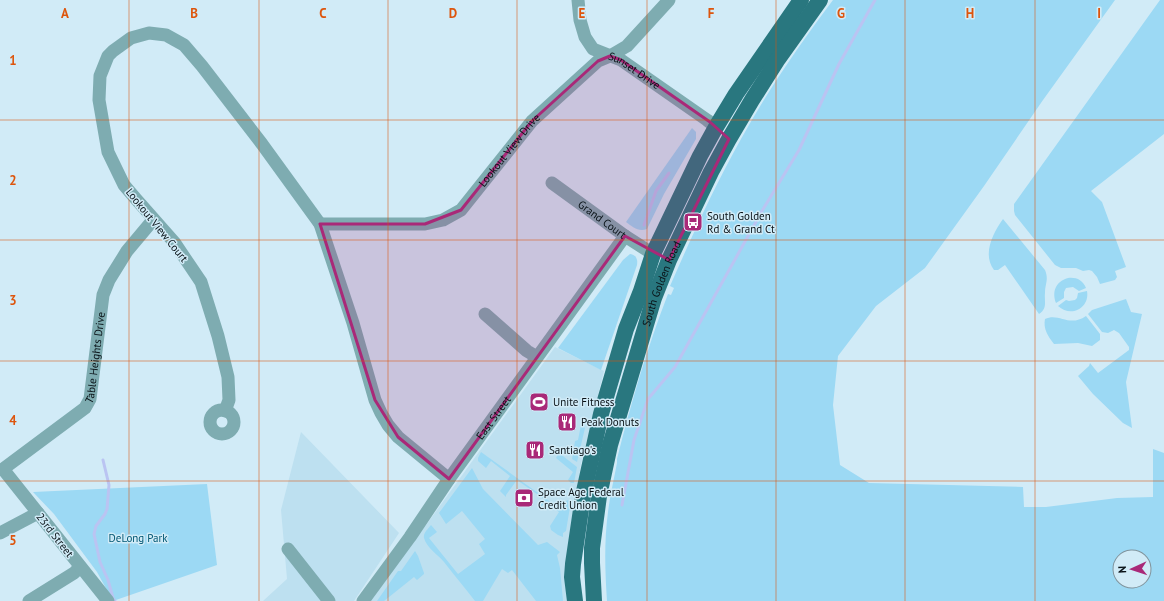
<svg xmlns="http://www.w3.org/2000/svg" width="1164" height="601" font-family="'PT Sans',sans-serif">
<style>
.built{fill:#bde0f0}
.green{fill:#9cd9f4;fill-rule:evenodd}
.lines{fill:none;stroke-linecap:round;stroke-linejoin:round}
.stream{stroke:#bac4f2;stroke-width:3}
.minor{stroke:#7eacb1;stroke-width:13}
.major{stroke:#29777f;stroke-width:16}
.marked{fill:#a92978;fill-opacity:0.2;stroke:#a92978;stroke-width:3;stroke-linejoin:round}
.grid{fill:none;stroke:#dd550d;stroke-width:1;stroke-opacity:0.55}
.labels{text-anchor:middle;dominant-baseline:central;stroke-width:3;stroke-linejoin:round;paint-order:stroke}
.street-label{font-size:11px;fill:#091217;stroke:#d1ebf7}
.poi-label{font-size:11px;fill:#091217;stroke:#d1ebf7;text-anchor:start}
.park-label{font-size:11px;fill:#005773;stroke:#d1ebf7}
.grid-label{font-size:13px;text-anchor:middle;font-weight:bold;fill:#dd550d;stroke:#d1ebf7;stroke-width:3;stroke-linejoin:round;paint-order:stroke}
</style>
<rect width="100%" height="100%" fill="#d1ebf7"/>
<!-- built -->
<g class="built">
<path d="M555 347 604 371 581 464 566 561 567 601H371Z"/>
<path d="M301 432 399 533 354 601H263L287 579 281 510Z"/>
</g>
<!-- green -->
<g class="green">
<path d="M833 0H1115L1043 100 984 186 925 268 876 306 838 356 833 405 840 465 869 483 1023 487 1024 507H1046L1117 498 1153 497V449L1164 453V601H607C605 571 604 542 608 512 610 495 614 479 617 463V459C631 403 647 348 668 294L671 295 674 288 670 286C692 236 714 187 741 139 768 90 800 44 833 0ZM1120 557H1144V581H1120Z"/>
<path d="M1160 0H1164V134L1091 191 1102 202 1126 267 1115 271 1117 277 1115 280 1100 284 1097 277 1092 271 1089 270 1083 271 1076 268H1061L1055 265 1015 215 1014 211V204Z"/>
<path d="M692 128 696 132V139L664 194 647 229C638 232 633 227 626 222Z"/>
<path d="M1003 219 1045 270C1049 280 1045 283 1045 293 1044 301 1048 308 1039 314L1005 265 998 270H994C982 254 993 233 1003 219Z"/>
<path d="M630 254C636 255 638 259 637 265L601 370 558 348 623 260Z"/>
<path d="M1068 278C1076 277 1083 280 1086 288L1079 291 1073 287 1066 288 1064 292V298L1056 303C1052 292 1055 282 1068 278Z"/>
<path d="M1087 291C1090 308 1071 318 1058 306L1066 300 1069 301 1075 300 1077 298 1078 293Z"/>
<path d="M1126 299 1131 312 1142 314 1126 382 1132 428 1123 423 1093 394 1078 376 1089 366 1090 363 1098 373 1129 350V347L1119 333 1114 330 1108 333 1102 332 1088 314 1092 310Z"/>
<path d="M1086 316 1100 334V340L1092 346 1078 343 1054 344C1048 336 1043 329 1045 319 1059 312 1069 328 1086 316Z"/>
<path d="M581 425 585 428 577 462 572 459 575 441 578 440Z"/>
<path d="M481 452 559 508 564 502 568 500 571 501 566 531 563 533V537L558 535 551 530 550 526 559 512 545 502 541 507 540 506 544 499 517 480 506 495V497L500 491 510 476 491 461 486 468 478 461V458Z"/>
<path d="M559 453 577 467 574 483H571L568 480 573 472 556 458Z"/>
<path d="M472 468 483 489 538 545 547 542 560 552 557 555 560 568 563 601H536L512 570 508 573 502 569 483 601H475C465 588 454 575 444 562 438 555 426 547 424 538 423 533 428 529 431 525L437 532 429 538 458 574 485 554 479 544 485 539 462 511 446 524 439 513Z"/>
<path d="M207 484 217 565 113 601 97 572 54 514 33 492Z"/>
<path d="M415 551 418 556 424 573V574L417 580 414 577 384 601H377L398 571H401Z"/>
</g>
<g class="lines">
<!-- stream -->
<g class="stream">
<path d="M644 225 656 191 669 173"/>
<path d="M103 460 109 485 107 509 105 514 96 526 94 534 100 562 108 580 113 598 115 601"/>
<path d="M622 505 634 440 648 399 675 367 762 211 799 150 839 64 875 0"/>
</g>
<!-- minor -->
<g class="minor">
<path id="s1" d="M578 0 580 20 585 37 593 49 621 60 707 120 716 127"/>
<path id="s2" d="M552 183 625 236 653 254"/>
<path id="s3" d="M320 224H425L443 220 461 210 532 121 598 61 610 56 627 46 669 0"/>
<path d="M485 314 527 351 537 357"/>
<circle cx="222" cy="422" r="12"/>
<path d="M225 411 229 400 228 377 218 336 201 282 174 242 136 199 124 185 108 152 99 100 100 76 108 56 113 51 131 38 149 33 166 35 184 45 202 66 262 144 320 224 353 323 375 400 381 413 388 425 398 437 449 479"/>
<path d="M0 533 38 513"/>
<path d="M288 549 329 601"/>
<path d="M29 601 74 573 80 567"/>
<path id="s4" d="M108 601 3 469 85 408 90 399 103 295 109 280 127 251 153 220"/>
<path id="s5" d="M363 601 410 537 449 479 625 236"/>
</g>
<!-- major -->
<g class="major">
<path d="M575 601 572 577 573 564 583 496 601 414 626 329 641 291 653 254 700 156 716 127 736 94 801 0"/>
<path id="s6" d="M594 601 592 563V548L599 496 610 445 654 298 669 260 711 172 729 139 752 100 778 59 820 0"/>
</g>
</g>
<!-- marked area -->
<path class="marked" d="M610 56 621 60 710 122 729 139 669 260 625 236 449 479 398 437 375 400 320 224H425L461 210 532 121 598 61Z"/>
<!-- grid -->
<path class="grid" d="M129 0V601M259 0V601M388 0V601M517 0V601M647 0V601M776 0V601M905 0V601M1035 0V601M0 120H1164M0 240H1164M0 361H1164M0 481H1164"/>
<!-- icons -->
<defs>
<g id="bus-square" transform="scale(1)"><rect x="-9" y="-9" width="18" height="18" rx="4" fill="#a92978" stroke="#d1ebf7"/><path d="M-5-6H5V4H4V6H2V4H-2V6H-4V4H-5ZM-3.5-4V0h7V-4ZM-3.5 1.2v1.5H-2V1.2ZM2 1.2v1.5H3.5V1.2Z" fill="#fff"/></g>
<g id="stadium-square" transform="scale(1)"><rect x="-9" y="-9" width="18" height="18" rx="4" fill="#a92978" stroke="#d1ebf7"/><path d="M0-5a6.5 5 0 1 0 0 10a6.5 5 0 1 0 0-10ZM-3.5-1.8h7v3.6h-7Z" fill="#fff"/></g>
<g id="restaurant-square" transform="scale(1)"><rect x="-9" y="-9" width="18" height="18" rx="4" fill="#a92978" stroke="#d1ebf7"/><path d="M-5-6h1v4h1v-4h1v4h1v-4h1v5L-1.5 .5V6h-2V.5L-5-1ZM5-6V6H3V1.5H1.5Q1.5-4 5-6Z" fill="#fff"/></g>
<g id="bank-square" transform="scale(1)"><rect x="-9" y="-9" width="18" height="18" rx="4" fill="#a92978" stroke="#d1ebf7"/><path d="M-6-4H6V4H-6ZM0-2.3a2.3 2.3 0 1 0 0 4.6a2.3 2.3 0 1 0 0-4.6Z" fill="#fff"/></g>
</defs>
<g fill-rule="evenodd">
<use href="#bus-square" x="693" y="222"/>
<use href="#stadium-square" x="539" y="402"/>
<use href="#restaurant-square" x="567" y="422"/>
<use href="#restaurant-square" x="535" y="450"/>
<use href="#bank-square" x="524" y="498"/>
</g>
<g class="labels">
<!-- street labels -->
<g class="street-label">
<text stroke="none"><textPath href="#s1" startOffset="99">Sunset Drive</textPath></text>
<text stroke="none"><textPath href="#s3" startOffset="221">Lookout View Drive</textPath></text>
<text stroke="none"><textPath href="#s2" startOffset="62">Grand Court</textPath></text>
<text transform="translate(157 225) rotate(51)">Lookout View Court</text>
<text stroke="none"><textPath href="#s6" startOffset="327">South Golden Road</textPath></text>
<text stroke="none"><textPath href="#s4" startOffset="323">Table Heights Drive</textPath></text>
<text stroke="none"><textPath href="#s5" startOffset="225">East Street</textPath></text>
<text transform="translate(55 535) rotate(52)">23rd Street</text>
</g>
<!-- poi labels -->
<g class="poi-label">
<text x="707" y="216">South Golden<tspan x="707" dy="13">Rd &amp; Grand Ct</tspan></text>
<text x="553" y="402">Unite Fitness</text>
<text x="581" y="422">Peak Donuts</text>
<text x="549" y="450">Santiago's</text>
<text x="538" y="492">Space Age Federal<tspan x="538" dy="13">Credit Union</tspan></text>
</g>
<!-- park labels -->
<g class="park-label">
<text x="138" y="538">DeLong Park</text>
</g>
</g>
<g class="grid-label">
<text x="65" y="18">A</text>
<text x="194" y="18">B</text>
<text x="323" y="18">C</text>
<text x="453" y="18">D</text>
<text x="582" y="18">E</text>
<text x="711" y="18">F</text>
<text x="841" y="18">G</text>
<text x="970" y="18">H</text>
<text x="1099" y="18">I</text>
<text x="13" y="65">1</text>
<text x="13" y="185">2</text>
<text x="13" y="305">3</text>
<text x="13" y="425">4</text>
<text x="13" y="545">5</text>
</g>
<!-- north arrow -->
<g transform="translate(1132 569) rotate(267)"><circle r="19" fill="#d1ebf7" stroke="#81949d"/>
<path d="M0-3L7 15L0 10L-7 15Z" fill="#a92978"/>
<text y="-6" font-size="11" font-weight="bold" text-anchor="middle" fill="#091217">N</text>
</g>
</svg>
